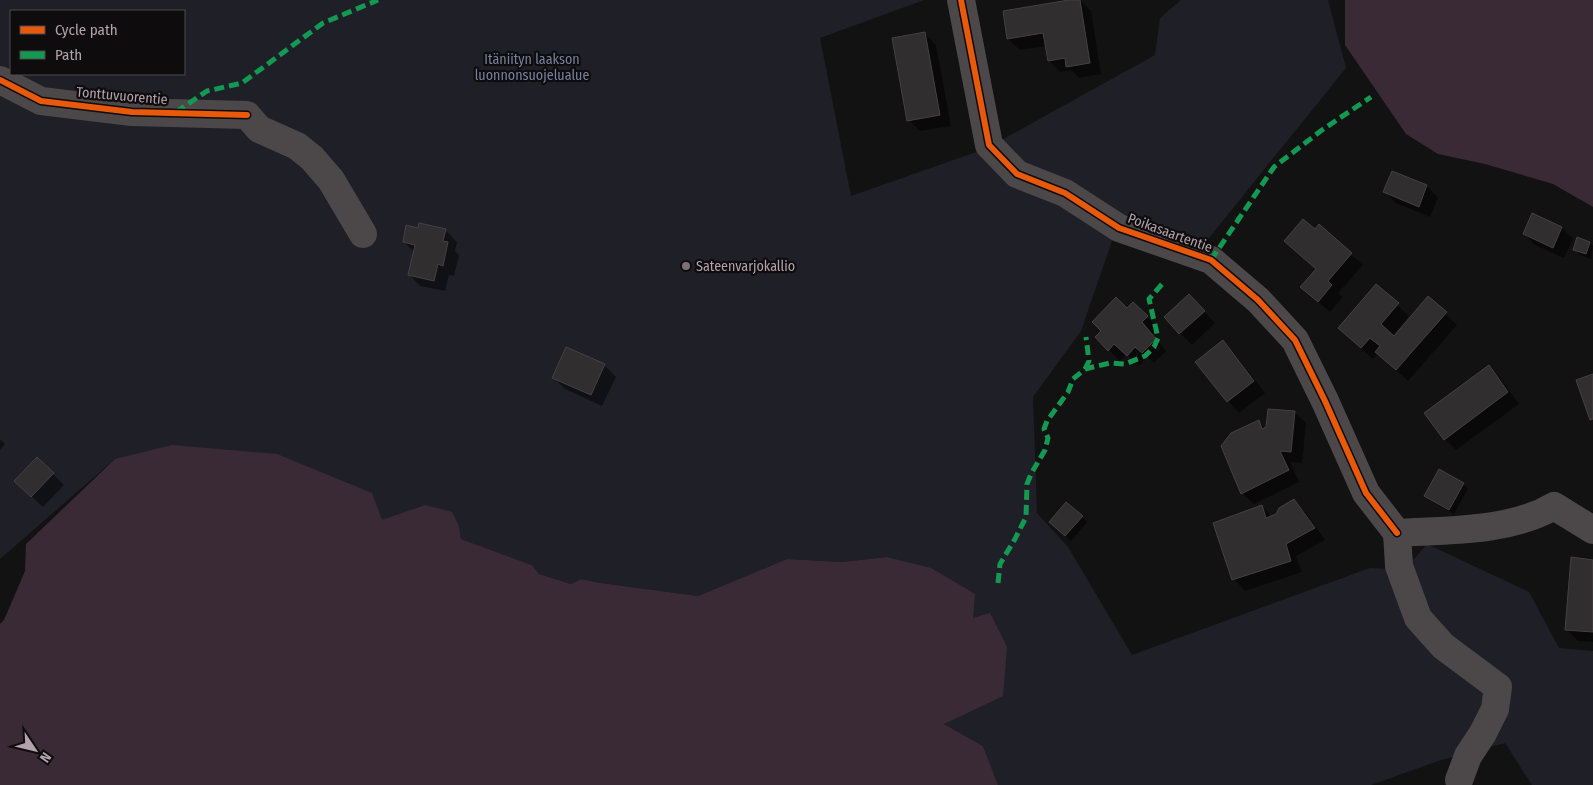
<svg xmlns="http://www.w3.org/2000/svg" width="1593" height="785" font-family="'Fira Sans Condensed',sans-serif">
<style>
.green{fill:#1f2027;fill-rule:evenodd}
.water{fill:#392a36}
.shadow{fill:#0007}
.building{fill:#302e2f;stroke:#464044}
.lines{fill:none;stroke-linecap:round;stroke-linejoin:round}
.minor{stroke:#4c484a;stroke-width:28}
.quiet{stroke:#139951;stroke-width:5;stroke-dasharray:10 5;stroke-linecap:butt}
.cycleway-casing{stroke:#0e0c0c;stroke-width:9}
.cycleway{stroke:#e8590c;stroke-width:6}
.poi-dot{fill:#7b7076;stroke:#0e0c0c;stroke-width:2}
.labels{text-anchor:middle;dominant-baseline:central;stroke-width:4.5;stroke-linejoin:round;paint-order:stroke}
.park-label{font-size:14px;fill:#79809f;stroke:#0e0c0c}
.street-label{font-size:14px;fill:#b3a2ac;stroke:#0e0c0c}
.poi-label{font-size:14px;fill:#b3a2ac;stroke:#0e0c0c;text-anchor:start}
</style>
<rect width="100%" height="100%" fill="#121212"/>
<!-- green -->
<g class="green">
<path d="M0 0H924L820 38 851 196 979 151 1061 202 1113 238 1081 331 1033 397 1037 513 1068 547 1132 655 1370 568C1404 570 1405 570 1427 544L1529 592 1559 648 1593 651V785H1532L1505 743 1441 760 1371 785H998L983 746 944 724 957 717 973 618 886 557 842 562 787 559 698 596 601 583 581 579 571 584 539 574 532 565 461 539 459 526 425 505 382 521 115 459 0 559ZM11 11H184V74H11Z"/>
<path d="M1181 0H1328L1346 68 1205 243 1119 217 1022 169 998 142 1155 55 1160 18Z"/>
</g>
<!-- water -->
<g class="water">
<path d="M1345 0H1593V207L1553 184 1485 164 1438 154 1406 134 1345 45Z"/>
<path d="M172 445 277 454 372 493 382 520 425 505 452 512 459 526 461 539 532 565 539 574 571 584 581 579 601 583 698 596 787 559 842 562 886 557 931 568 975 594 973 618 990 613 1007 647 1003 696 944 724 983 746 998 785H0V624L4 620 25 571 26 544 115 459Z"/>
</g>
<!-- shadow -->
<g class="shadow">
<path d="M1077 0H1080L1091 11 1101 74 1079 78 1071 70 1060 72 1049 60 1047 46 1020 50 1008 39Z"/>
<path d="M924 33 936 45 951 126 920 131 909 120Z"/>
<path d="M1393 172 1427 186 1438 198 1430 217 1396 203 1385 192Z"/>
<path d="M1319 226 1363 265 1338 293 1343 297 1330 312 1313 298 1317 269 1315 231Z"/>
<path d="M1562 228 1573 239 1564 258 1535 245 1524 234Z"/>
<path d="M445 230 457 242 455 251 459 255 454 276 449 275 445 291 420 286 409 274 414 252 404 242Z"/>
<path d="M1578 239 1590 243 1593 246 1591 259 1580 255 1574 249Z"/>
<path d="M1376 285 1409 316 1392 336 1394 337 1428 298 1457 325 1408 381 1378 353 1373 359 1339 328Z"/>
<path d="M1133 303 1158 328 1152 334 1166 351 1154 363 1147 357 1139 366 1127 354 1120 361 1096 337Z"/>
<path d="M1200 307 1215 323 1192 345 1165 317Z"/>
<path d="M1222 342 1234 353 1265 393 1239 413 1228 401 1197 362Z"/>
<path d="M604 365 616 377 602 406 565 389 553 377Z"/>
<path d="M1489 367 1500 378 1519 404 1456 450 1445 439Z"/>
<path d="M1294 412 1306 423 1302 463 1290 462 1299 482 1254 504 1242 493 1258 422 1267 430Z"/>
<path d="M0 439 5 444 0 450Z"/>
<path d="M53 474 64 485 43 507 27 492Z"/>
<path d="M1463 484 1468 489 1454 514 1431 501 1426 496Z"/>
<path d="M1294 501 1305 512 1325 540 1296 556 1302 572 1245 591 1234 579 1262 507 1272 517 1277 515Z"/>
<path d="M1082 517 1087 522 1071 541 1056 527Z"/>
<path d="M1593 561V642L1578 641 1566 629Z"/>
</g>
<!-- building -->
<g class="building">
<path d="M1069 0H1080L1090 63 1066 67 1065 58 1048 61 1043 33 1007 39 1003 11Z"/>
<path d="M925 32 940 115 907 121 892 38Z"/>
<path d="M1392 171 1427 185 1419 207 1383 192Z"/>
<path d="M1532 213 1562 227 1553 248 1523 234Z"/>
<path d="M1303 219 1315 229 1319 224 1352 253 1328 281 1332 285 1318 302 1300 287 1316 269 1284 241Z"/>
<path d="M419 223 446 229 443 241 448 242 443 266 438 264 434 281 408 275 415 245 403 242 406 225 418 228Z"/>
<path d="M1577 237 1590 242 1586 254 1573 250Z"/>
<path d="M1376 284 1399 303 1381 324 1394 336 1428 296 1447 312 1396 370 1375 352 1380 346 1370 338 1361 348 1338 328Z"/>
<path d="M1189 294 1205 311 1179 334 1164 317Z"/>
<path d="M1116 297 1127 308 1133 302 1148 316 1142 322 1156 339 1142 353 1135 347 1127 356 1114 344 1108 351 1095 337 1101 331 1092 322Z"/>
<path d="M1223 340 1254 381 1227 402 1195 362Z"/>
<path d="M566 347 605 364 591 395 552 378Z"/>
<path d="M1489 365 1508 392 1444 440 1424 413Z"/>
<path d="M1593 374V419L1590 420 1576 380Z"/>
<path d="M1268 409 1295 411 1291 452 1280 451 1289 470 1241 494 1221 446 1231 433 1259 420 1262 429 1266 427Z"/>
<path d="M37 457 54 473 31 497 14 481Z"/>
<path d="M1439 469 1464 483 1449 510 1424 496Z"/>
<path d="M1294 499 1315 528 1286 544 1291 561 1232 580 1213 523 1262 505 1266 518 1276 514 1279 508Z"/>
<path d="M1066 502 1083 516 1065 536 1049 522Z"/>
<path d="M1571 557 1593 560V632L1565 630Z"/>
</g>
<g class="lines">
<!-- minor -->
<g class="minor">
<path d="M961 0 989 145 1017 174 1065 193 1119 228 1211 260 1258 300 1295 340 1325 401 1366 493 1397 533"/>
<path d="M0 80 41 101 132 112 247 115 259 129 297 146 312 158 331 180 363 234"/>
<path d="M1397 533 1399 566 1418 618 1443 646 1498 687 1495 709 1483 733 1468 756 1459 780"/>
<path d="M1397 533C1447 530 1510 532 1554 506L1593 530"/>
</g>
<!-- quiet -->
<g class="quiet">
<path d="M176 112 207 91 242 83 323 23 378 0"/>
<path d="M1211 260 1274 167 1322 130 1371 97"/>
<path d="M1085 369 1089 361 1086 337"/>
<path d="M998 583 1000 564 1015 539 1026 517 1027 484 1031 474 1045 450 1048 438 1044 429 1047 421 1068 392 1073 379 1085 369 1110 363 1125 364 1145 356 1154 347 1158 338 1149 299 1163 283"/>
</g>
<!-- cycleway casing -->
<g class="cycleway-casing">
<g id="cycleway">
<path d="M961 0 989 145 1017 174 1065 193 1119 228 1211 260 1258 300 1295 340 1325 401 1366 493 1397 533"/>
<path d="M0 80 41 101 132 112 247 115"/>
</g>
</g>
<!-- cycleway -->
<use href="#cycleway" class="cycleway"/>
</g>
<!-- markers -->
<circle class="poi-dot" cx="686" cy="266" r="5"/>
<g class="labels">
<!-- park labels -->
<g class="park-label">
<text x="532" y="59">Itäniityn laakson<tspan x="532" dy="16">luonnonsuojelualue</tspan></text>
</g>
<!-- street labels -->
<g class="street-label">
<text transform="translate(122 96) rotate(5)">Tonttuvuorentie</text>
<text transform="translate(1170 233) rotate(20)">Poikasaartentie</text>
</g>
<!-- poi labels -->
<g class="poi-label">
<text x="696" y="266">Sateenvarjokallio</text>
</g>
</g>
<!-- legend -->
<rect x="10" y="10" width="175" height="65" fill="#0e0c0c" stroke="#50484c"/>
<rect x="20" y="26" width="25" height="8" fill="#e8590c" stroke="#50484c"/>
<text x="55" y="35" font-size="15" fill="#b3a2ac">Cycle path</text>
<rect x="20" y="51" width="25" height="8" fill="#139951" stroke="#50484c"/>
<text x="55" y="60" font-size="15" fill="#b3a2ac">Path</text>
<!-- north arrow -->
<g transform="translate(35 750) rotate(125)" stroke="#0e0c0c" stroke-width="4" paint-order="stroke">
<path d="M0-4L9 19L0 12L-9 19Z" fill="#b3a2ac"/>
<text y="-8" font-size="14" font-weight="bold" text-anchor="middle" fill="#b3a2ac">N</text>
</g>
</svg>
